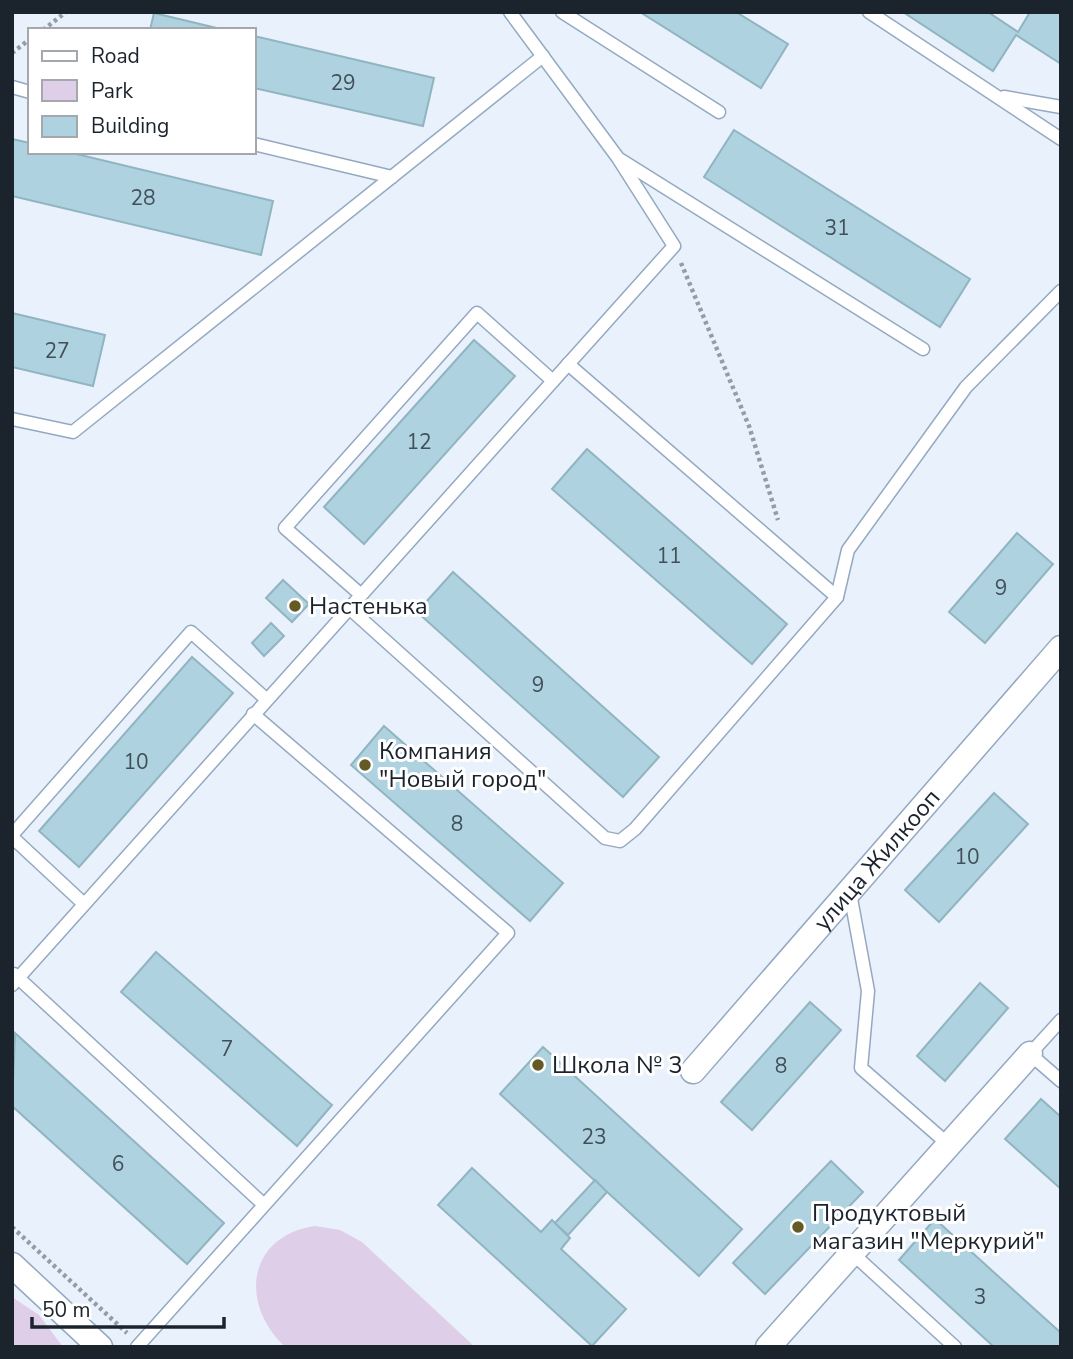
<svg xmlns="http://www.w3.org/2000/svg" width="1073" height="1359" font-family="'Nunito Sans',sans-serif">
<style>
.green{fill:#dfcee8}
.building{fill:#aed2df;stroke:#91b4c1;stroke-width:2}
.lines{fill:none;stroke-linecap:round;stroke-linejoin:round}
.lane-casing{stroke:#94a9c1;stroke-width:15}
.street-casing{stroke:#94a9c1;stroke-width:27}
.path{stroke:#949ca6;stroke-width:4.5;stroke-dasharray:3.5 3.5;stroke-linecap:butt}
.lane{stroke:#fff;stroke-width:12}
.street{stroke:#fff;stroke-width:24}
.poi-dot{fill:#635a26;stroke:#fff;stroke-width:2.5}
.labels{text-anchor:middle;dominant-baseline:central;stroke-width:6;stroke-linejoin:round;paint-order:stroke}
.number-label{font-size:21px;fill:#404f59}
.poi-label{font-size:24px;fill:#1b232c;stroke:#fff;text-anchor:start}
.street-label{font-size:24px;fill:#1b232c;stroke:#fff}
</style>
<rect width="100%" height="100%" fill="#e9f1fc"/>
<!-- green -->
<g class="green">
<path d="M315 1226 340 1230 362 1242 475 1347H285C239 1304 247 1236 315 1226Z"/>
<path d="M12 1297 39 1315 63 1347H12Z"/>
</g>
<!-- building -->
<g class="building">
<path d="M640 12H736L788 44 761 88Z"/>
<path d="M903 12H988L1018 32 1030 12H1061V64L1016 35 993 71Z"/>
<path d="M154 13 225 30H150Z"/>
<path d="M254 36 434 78 423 126 254 88Z"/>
<path d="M734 130 970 279 940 327 704 177Z"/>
<path d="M12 139 30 143V152H68L273 201 261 255 12 196Z"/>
<path d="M12 313 105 335 93 386 12 367Z"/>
<path d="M474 340 515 376 364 544 324 507Z"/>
<path d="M587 449 787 624 752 664 552 489Z"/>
<path d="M1017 533 1053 564 985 643 949 612Z"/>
<path d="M453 572 659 757 623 797 417 612Z"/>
<path d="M283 580 309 604 292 622 266 598Z"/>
<path d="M271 623 284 636 264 656 252 643Z"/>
<path d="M192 657 233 693 79 867 39 831Z"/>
<path d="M384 726 563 883 530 921 351 765Z"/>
<path d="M994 793 1028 824 939 922 905 890Z"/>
<path d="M156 952 332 1105 297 1146 121 992Z"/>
<path d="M980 983 1008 1008 945 1081 917 1056Z"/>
<path d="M810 1002 841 1030 752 1130 721 1102Z"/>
<path d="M15 1033 224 1223 187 1264 12 1106Z"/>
<path d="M543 1047 742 1229 699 1276 500 1094Z"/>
<path d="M1041 1099 1061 1117V1189L1005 1139Z"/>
<path d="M831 1161 863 1192 765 1294 733 1263Z"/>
<path d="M472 1168 541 1232 552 1220 570 1238 561 1249 626 1309 592 1346 438 1205Z"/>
<path d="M595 1180 607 1192 568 1235 555 1223Z"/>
<path d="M935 1219 1061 1333V1347H994L899 1260Z"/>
</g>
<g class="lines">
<!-- lane casing -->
<g class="lane-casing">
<g id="lane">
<path d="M562 12 719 112"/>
<path d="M869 12 1061 139"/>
<path d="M12 87 30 92"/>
<path d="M1004 97 1061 107"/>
<path d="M254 144 392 177"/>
<path d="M621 160 923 349"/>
<path d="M568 364 837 597"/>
<path d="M12 419 73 432 543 56"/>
<path d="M360 594 285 528 477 313 553 381"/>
<path d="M348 607 605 838 620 841 635 829 837 597 848 550 966 387 1061 291"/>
<path d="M12 835 191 632 266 699"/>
<path d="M12 837 84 904"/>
<path d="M850 893 868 991 861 1068 949 1145"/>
<path d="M14 974 263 1204"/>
<path d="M12 985 674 246 618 158 510 12"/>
<path d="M1061 1020 1030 1054 1061 1081"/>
<path d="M852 1253 955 1347"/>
<path d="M137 1347 508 933 253 714"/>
</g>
</g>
<!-- street casing -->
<g class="street-casing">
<g id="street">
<path id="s1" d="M693 1071 1061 648"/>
<path d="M12 1265 100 1347"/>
<path d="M768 1347 1030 1054"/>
</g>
</g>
<!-- path -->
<g class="path">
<path d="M43 30 66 12"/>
<path d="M12 53 30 39"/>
<path d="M681 263 749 426 778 520"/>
<path d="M12 1227 127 1333"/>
</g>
<!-- lane -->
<use href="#lane" class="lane"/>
<!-- street -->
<use href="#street" class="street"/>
</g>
<!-- markers -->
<g class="poi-dot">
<circle cx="295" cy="606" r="7"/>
<circle cx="365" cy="765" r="7"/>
<circle cx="538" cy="1065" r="7"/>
<circle cx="798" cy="1227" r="7"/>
</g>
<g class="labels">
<!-- number labels -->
<g class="number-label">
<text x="343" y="83">29</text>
<text x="143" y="198">28</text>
<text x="837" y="228">31</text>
<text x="57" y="351">27</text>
<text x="419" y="442">12</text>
<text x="669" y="556">11</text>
<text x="1001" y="588">9</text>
<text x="538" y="685">9</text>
<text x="136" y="762">10</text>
<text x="457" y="824">8</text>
<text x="967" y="857">10</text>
<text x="227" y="1049">7</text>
<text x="781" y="1066">8</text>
<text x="594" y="1137">23</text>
<text x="118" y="1164">6</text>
<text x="980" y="1297">3</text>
</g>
<!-- poi labels -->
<g class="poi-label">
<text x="309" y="606">Настенька</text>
<text x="379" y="751">Компания<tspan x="379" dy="28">"Новый город"</tspan></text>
<text x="552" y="1065">Школа № 3</text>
<text x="812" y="1213">Продуктовый<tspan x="812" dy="28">магазин "Меркурий"</tspan></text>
</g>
<!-- street labels -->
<g class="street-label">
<text stroke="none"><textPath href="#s1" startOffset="280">улица Жилкооп</textPath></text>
</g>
</g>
<!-- border -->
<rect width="1073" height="1359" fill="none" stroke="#1b232c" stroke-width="28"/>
<!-- legend -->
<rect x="28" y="28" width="228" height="126" fill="#ffffff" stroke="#a4a7ab" stroke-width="2"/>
<rect x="42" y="51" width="35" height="10" fill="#ffffff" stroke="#a4a7ab" stroke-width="2"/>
<text x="91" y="63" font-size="21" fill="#1b232c">Road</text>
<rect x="42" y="80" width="35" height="21" fill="#dfcee8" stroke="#a4a7ab" stroke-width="2"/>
<text x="91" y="98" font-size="21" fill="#1b232c">Park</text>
<rect x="42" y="116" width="35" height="21" fill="#aed2df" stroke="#a4a7ab" stroke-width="2"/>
<text x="91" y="133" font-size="21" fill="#1b232c">Building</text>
<!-- scale -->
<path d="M32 1317v10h192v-10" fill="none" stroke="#1b232c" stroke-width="3.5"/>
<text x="42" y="1317" font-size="21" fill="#1b232c" stroke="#ffffff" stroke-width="5" paint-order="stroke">50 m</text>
</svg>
